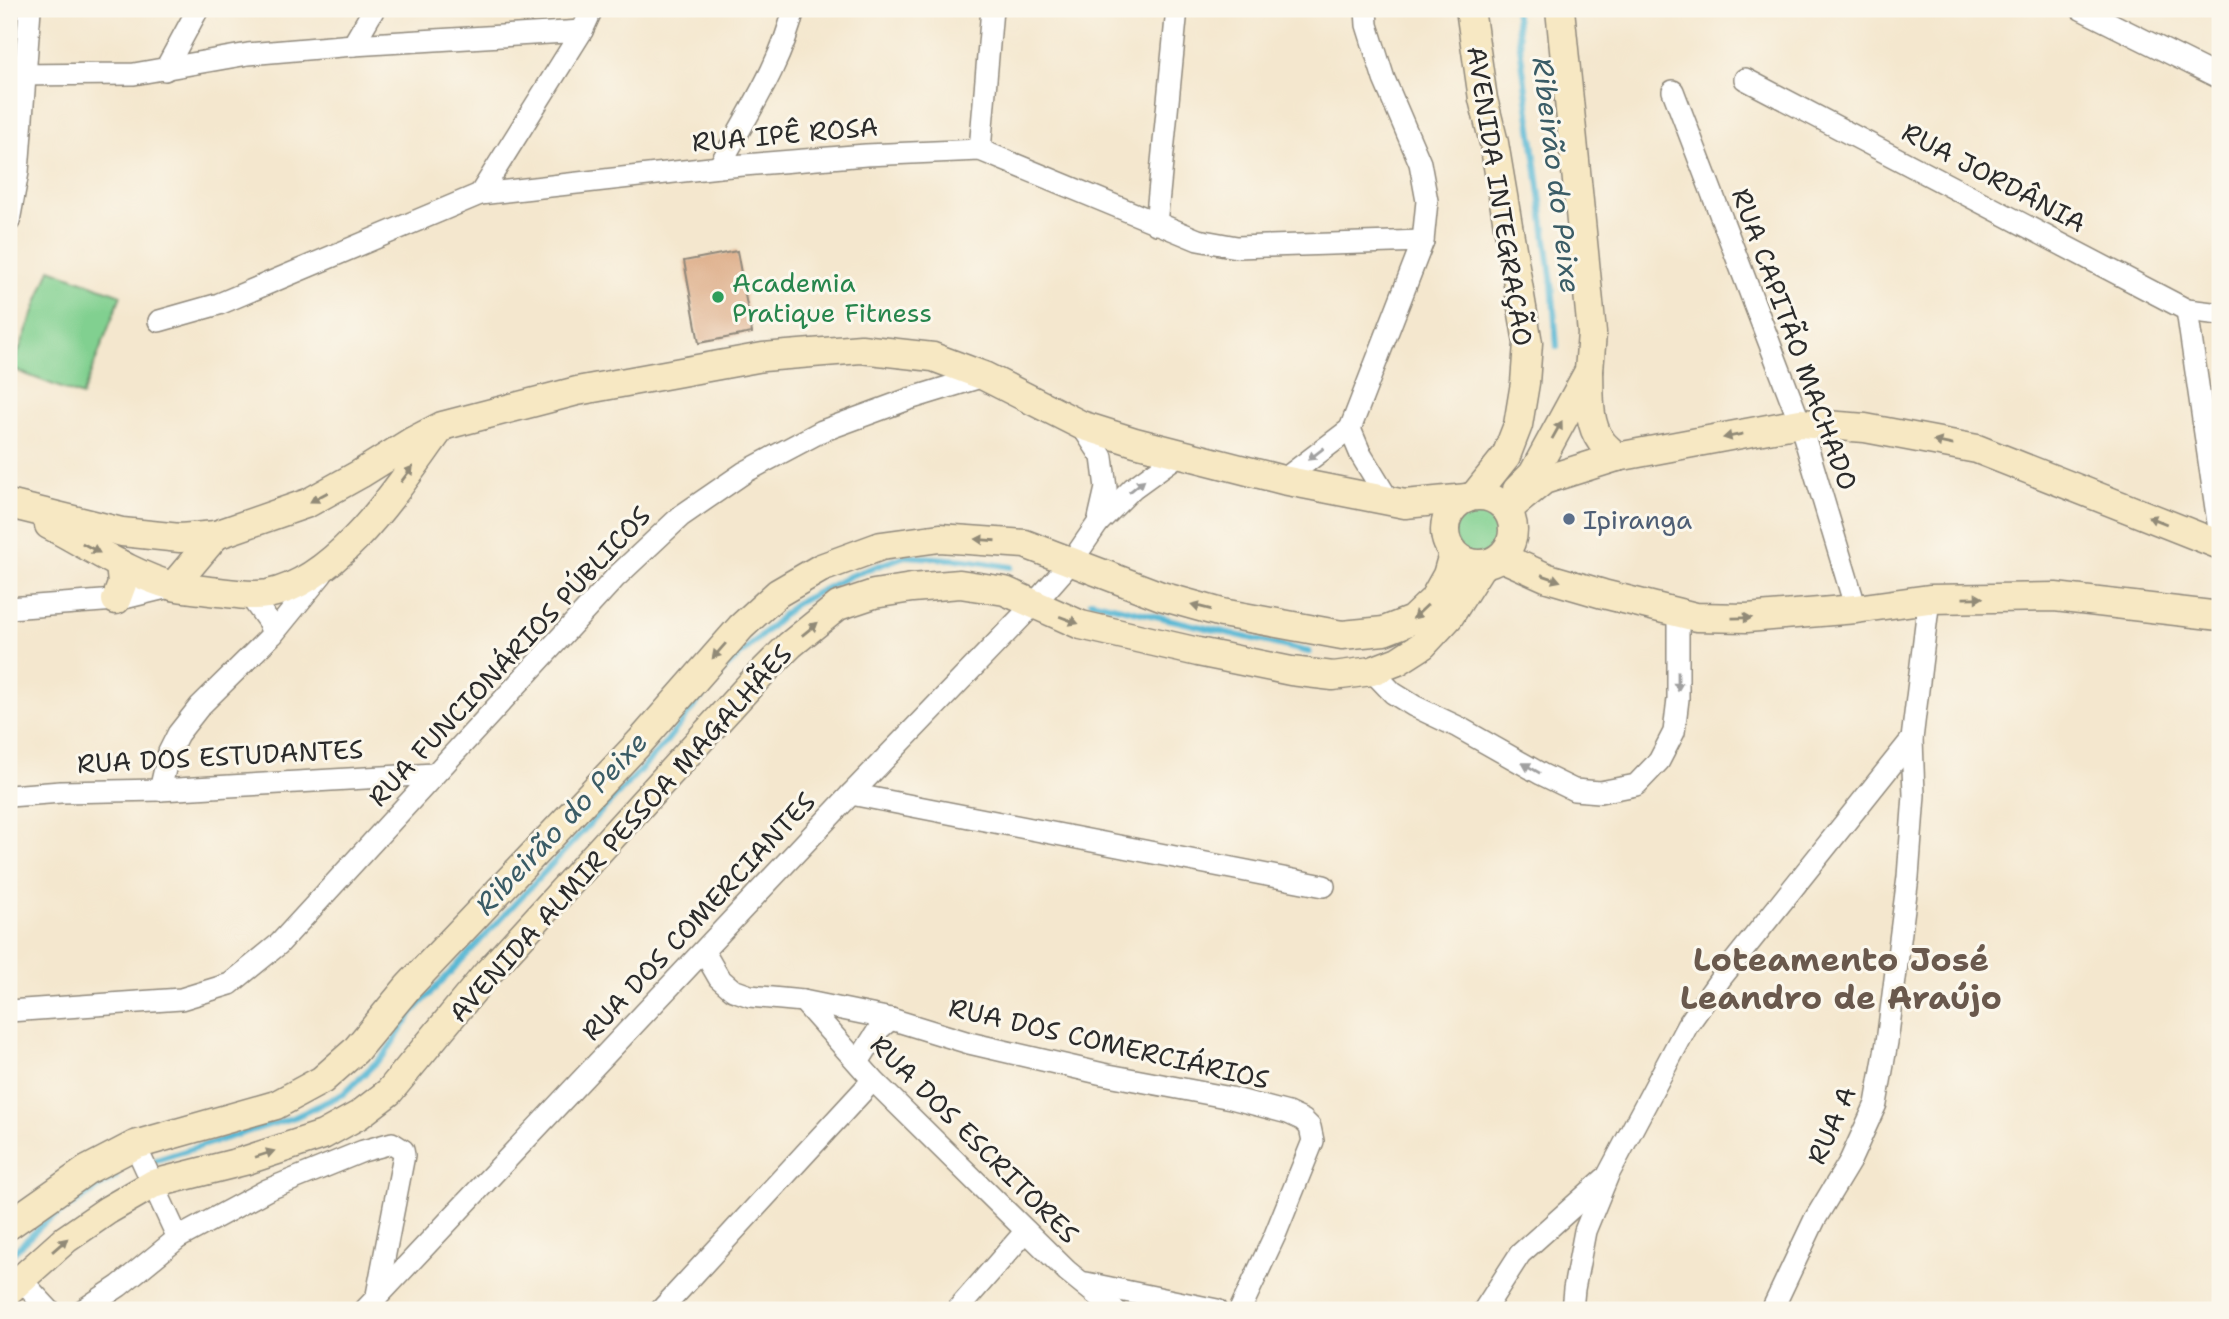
<svg xmlns="http://www.w3.org/2000/svg" width="2229" height="1319" font-family="'Shantell Sans',sans-serif">
<style>
.green{fill:#81d090;stroke:#567e5e;stroke-width:2}
.lines{fill:none;stroke-linecap:round;stroke-linejoin:round}
.stream{stroke:#56b7d4;stroke-width:6}
.building{fill:#deaf8b}
.street-casing{stroke:#90897c;stroke-width:24}
.secondary-casing{stroke:#90897c;stroke-width:31}
.street{stroke:#fff;stroke-width:21}
.secondary{stroke:#f7e8c3;stroke-width:28}
.oneway{fill:#918a77}
.oneway2{fill:#a0a0a0}
.leisure-dot{fill:#2e9e5b;stroke:#fbf7ec;stroke-width:2.5}
.service-dot{fill:#5c6f8a;stroke:#fbf7ec;stroke-width:2.5}
.labels{text-anchor:middle;dominant-baseline:central;stroke-width:6;stroke-linejoin:round;paint-order:stroke}
.street-label{font-size:26px;fill:#2b2b2b;stroke:#fbf7ec}
.leisure-label{font-size:26px;fill:#27864d;stroke:#fbf7ec;text-anchor:start}
.service-label{font-size:26px;fill:#4e5e75;stroke:#fbf7ec;text-anchor:start}
.water-label{font-size:28px;font-style:italic;fill:#3a5c66;stroke:#fbf7ec}
.district-label{font-size:33px;font-weight:bold;fill:#6a594d;stroke:#fbf7ec}
</style>
<rect width="100%" height="100%" fill="#fbf7ec"/>
<filter id="ink" filterUnits="userSpaceOnUse"><feTurbulence type="fractalNoise" baseFrequency=".0143" numOctaves="2"/><feDisplacementMap in="SourceGraphic" scale="14" xChannelSelector="R" yChannelSelector="G"/><feConvolveMatrix kernelMatrix="1 2 1 2 8 2 1 2 1" color-interpolation-filters="sRGB"/></filter>
<filter id="wash" filterUnits="userSpaceOnUse"><feTurbulence type="fractalNoise" baseFrequency=".00686" numOctaves="4" result="noise"/><feDisplacementMap in="SourceGraphic" scale="28" xChannelSelector="R" yChannelSelector="G"/><feGaussianBlur stdDeviation="1.57" result="paint"/><feColorMatrix in="noise" values="0 0 0 0 0 0 0 0 0 0 0 0 0 0 0 0 0 1.4 0 .05"/><feComposite in="paint" operator="in"/></filter>
<g filter="url(#wash)">
<rect width="100%" height="100%" fill="#f4e7ce"/>
<!-- green -->
<g class="green">
<path d="M50 269 121 295 82 396 12 369Z"/>
<circle cx="1481" cy="531" r="27"/>
</g>
<g class="lines">
<!-- stream -->
<g class="stream">
<path d="M1515 9 1552 284 1557 347"/>
<path d="M1091 601 1309 652"/>
<path d="M156 1160 295 1117 343 1094 385 1054 412 1013 662 747 720 674 795 604 850 576 905 556 965 560 1011 567"/>
<path d="M9 1257 44 1223 116 1177"/>
</g>
</g>
<g id="blocks">
<!-- building -->
<path class="building" d="M737 251 752 333 699 343 684 261Z"/>
</g>
</g>
<g filter="url(#ink)">
<use href="#blocks" fill-opacity="0" stroke="#90897c" stroke-width="2"/>
<g class="lines">
<!-- street casing -->
<g class="street-casing">
<g id="street">
<path d="M2081 9 2220 78"/>
<path d="M353 45 374 9"/>
<path d="M165 70 198 9"/>
<path d="M9 75 134 74 248 54 353 45 582 31"/>
<path d="M1745 79 2187 310 2220 314"/>
<path d="M1673 91 1800 423 1856 609"/>
<path d="M980 150 992 9"/>
<path d="M719 167C746 116 781 65 794 9"/>
<path d="M480 194 582 31 592 9"/>
<path d="M9 221 18 172 30 9"/>
<path d="M1156 224 1177 9"/>
<path d="M2187 310 2220 536"/>
<path d="M159 321 219 304 480 194 719 167 866 155 980 150 1198 240 1237 247 1423 241"/>
<path d="M1081 425 1102 457 1106 488 1098 523"/>
<path d="M1350 429 1361 455 1389 501"/>
<path d="M1283 480 1350 429 1423 241 1427 201 1420 163 1384 79 1367 25 1366 9"/>
<path d="M250 596 268 621 273 634"/>
<path d="M9 608 116 600 173 586"/>
<path d="M1372 671 1393 693 1414 706 1458 727 1541 774 1574 790 1600 792 1636 785 1659 761 1674 732 1678 699V613"/>
<path d="M160 790 169 752 178 734 200 706 273 634 322 574"/>
<path d="M851 794 1324 886"/>
<path d="M9 796 61 792 160 790 434 774"/>
<path d="M704 952 719 978 733 990 750 996 803 1001 891 1019 969 1043 1103 1074 1231 1098 1288 1113 1303 1120 1310 1127 1313 1141 1275 1235 1240 1310"/>
<path d="M803 1001 873 1080 1067 1271 1115 1310"/>
<path d="M9 1011 181 999 230 984 279 944 616 577 681 516 745 472 822 431 909 399 984 376"/>
<path d="M858 1062 879 1029 891 1019"/>
<path d="M135 1145 178 1238"/>
<path d="M21 1280 49 1310"/>
<path d="M1086 1283 1217 1310"/>
<path d="M83 1310 119 1286 178 1238 267 1190 363 1151 392 1143 403 1150 404 1155 377 1295"/>
<path d="M365 1310 851 794 1034 604 1072 561 1098 523 1133 488 1180 454"/>
<path d="M661 1310 873 1080"/>
<path d="M957 1310 1026 1231"/>
<path d="M1484 1310 1520 1254 1604 1179"/>
<path d="M1572 1310 1574 1289 1585 1231 1608 1175 1687 1026 1721 978 1912 739 1929 599"/>
<path d="M1772 1310 1815 1219 1850 1161 1876 1104 1887 1042 1908 877 1914 795 1912 739"/>
</g>
</g>
<!-- secondary casing -->
<g class="secondary-casing">
<g id="secondary">
<path d="M1470 9 1483 99 1494 143 1528 343 1525 383 1518 425 1506 456 1475 495"/>
<path d="M1589 371C1590 394 1587 422 1601 441 1605 447 1612 452 1617 457"/>
<path d="M1517 490 1533 474 1589 371 1592 333 1560 9"/>
<circle cx="1479" cy="530" r="34"/>
<path d="M9 504 122 532 180 538 216 535 308 503 360 474 413 441 442 426 577 391 763 357 861 349 933 357 984 376 1081 425 1135 442 1283 480 1405 504 1467 498"/>
<path d="M1507 510 1544 480 1617 457 1800 423 1865 428 1977 449 2220 545"/>
<path d="M49 525C88 545 131 575 173 586 184 589 198 589 210 591 229 593 249 597 268 594 339 580 398 487 438 432"/>
<path d="M1501 557 1548 578 1603 594 1696 617 1747 618 1856 609 1929 599 2055 597 2220 616"/>
<path d="M173 586 216 535"/>
<path d="M116 600 122 584 120 564"/>
<path d="M9 1225 87 1170 135 1145 276 1105 322 1080 355 1051 408 987 640 742 741 627 778 593 821 568 881 546 940 538 1025 544 1161 596 1222 613 1342 635 1384 631 1412 620 1433 600 1447 575 1453 554"/>
<path d="M9 1290 66 1239 108 1210 153 1184 244 1161 323 1135 359 1115 389 1092 484 977 752 683 790 645 838 606 874 594 912 588 960 584 1005 591 1081 625 1198 652 1291 671 1333 676 1372 671 1398 661 1423 645 1449 617 1482 565"/>
</g>
</g>
<!-- street -->
<use href="#street" class="street"/>
<!-- secondary -->
<use href="#secondary" class="secondary"/>
</g>
<!-- one-way arrows -->
<defs><path id="oneway-solid" d="M-6-.8H1V-3.2L6.5 0L1 3.2V.8H-6Z" transform="scale(1.75)"/></defs>
<g class="oneway">
<use href="#oneway-solid" transform="translate(1557 430) rotate(-61)"/>
<use href="#oneway-solid" transform="translate(1733 436) rotate(169)"/>
<use href="#oneway-solid" transform="translate(1943 443) rotate(-169)"/>
<use href="#oneway-solid" transform="translate(407 474) rotate(-53)"/>
<use href="#oneway-solid" transform="translate(319 497) rotate(151)"/>
<use href="#oneway-solid" transform="translate(2157 520) rotate(-158)"/>
<use href="#oneway-solid" transform="translate(985 540) rotate(-176)"/>
<use href="#oneway-solid" transform="translate(91 548) rotate(29)"/>
<use href="#oneway-solid" transform="translate(1551 578) rotate(19)"/>
<use href="#oneway-solid" transform="translate(1973 598) rotate(-1)"/>
<use href="#oneway-solid" transform="translate(1201 607) rotate(-165)"/>
<use href="#oneway-solid" transform="translate(1420 612) rotate(137)"/>
<use href="#oneway-solid" transform="translate(1742 618) rotate(-1)"/>
<use href="#oneway-solid" transform="translate(1069 620) rotate(21)"/>
<use href="#oneway-solid" transform="translate(810 629) rotate(-39)"/>
<use href="#oneway-solid" transform="translate(719 651) rotate(131)"/>
<use href="#oneway-solid" transform="translate(265 1154) rotate(-18)"/>
<use href="#oneway-solid" transform="translate(60 1245) rotate(-41)"/>
</g>
<g class="oneway2">
<use href="#oneway-solid" transform="translate(1316 454) rotate(143)"/>
<use href="#oneway-solid" transform="translate(1137 486) rotate(-39)"/>
<use href="#oneway-solid" transform="translate(1678 681) rotate(90)"/>
<use href="#oneway-solid" transform="translate(1531 768) rotate(-150)"/>
</g>
</g>
<!-- markers -->
<circle class="leisure-dot" cx="718" cy="297" r="7"/>
<circle class="service-dot" cx="1569" cy="519" r="7"/>
<g class="labels">
<!-- street labels -->
<g class="street-label">
<text transform="translate(785 134) rotate(-5)">RUA IPÊ ROSA</text>
<text transform="translate(1994 177) rotate(28)">RUA JORDÂNIA</text>
<text transform="translate(1500 196) rotate(81)">AVENIDA INTEGRAÇÃO</text>
<text transform="translate(1795 339) rotate(70)">RUA CAPITÃO MACHADO</text>
<text transform="translate(509 656) rotate(-47)">RUA FUNCIONÁRIOS PÚBLICOS</text>
<text transform="translate(220 756) rotate(-3)">RUA DOS ESTUDANTES</text>
<text transform="translate(620 833) rotate(-48)">AVENIDA ALMIR PESSOA MAGALHÃES</text>
<text transform="translate(698 916) rotate(-47)">RUA DOS COMERCIANTES</text>
<text transform="translate(1109 1043) rotate(13)">RUA DOS COMERCIÁRIOS</text>
<text transform="translate(1831 1125) rotate(-66)">RUA A</text>
<text transform="translate(975 1139) rotate(45)">RUA DOS ESCRITORES</text>
</g>
<!-- leisure labels -->
<g class="leisure-label">
<text x="732" y="282">Academia<tspan x="732" dy="30">Pratique Fitness</tspan></text>
</g>
<!-- service labels -->
<g class="service-label">
<text x="1583" y="519">Ipiranga</text>
</g>
<!-- water labels -->
<g class="water-label">
<text transform="translate(1557 175) rotate(83)">Ribeirão do Peixe</text>
<text transform="translate(561 823) rotate(-47)">Ribeirão do Peixe</text>
</g>
<!-- district labels -->
<g class="district-label">
<text x="1841" y="959">Loteamento José<tspan x="1841" dy="38">Leandro de Araújo</tspan></text>
</g>
</g>
<!-- margin -->
<rect width="2229" height="1319" fill="none" stroke="#fbf7ec" stroke-width="35"/>
</svg>
